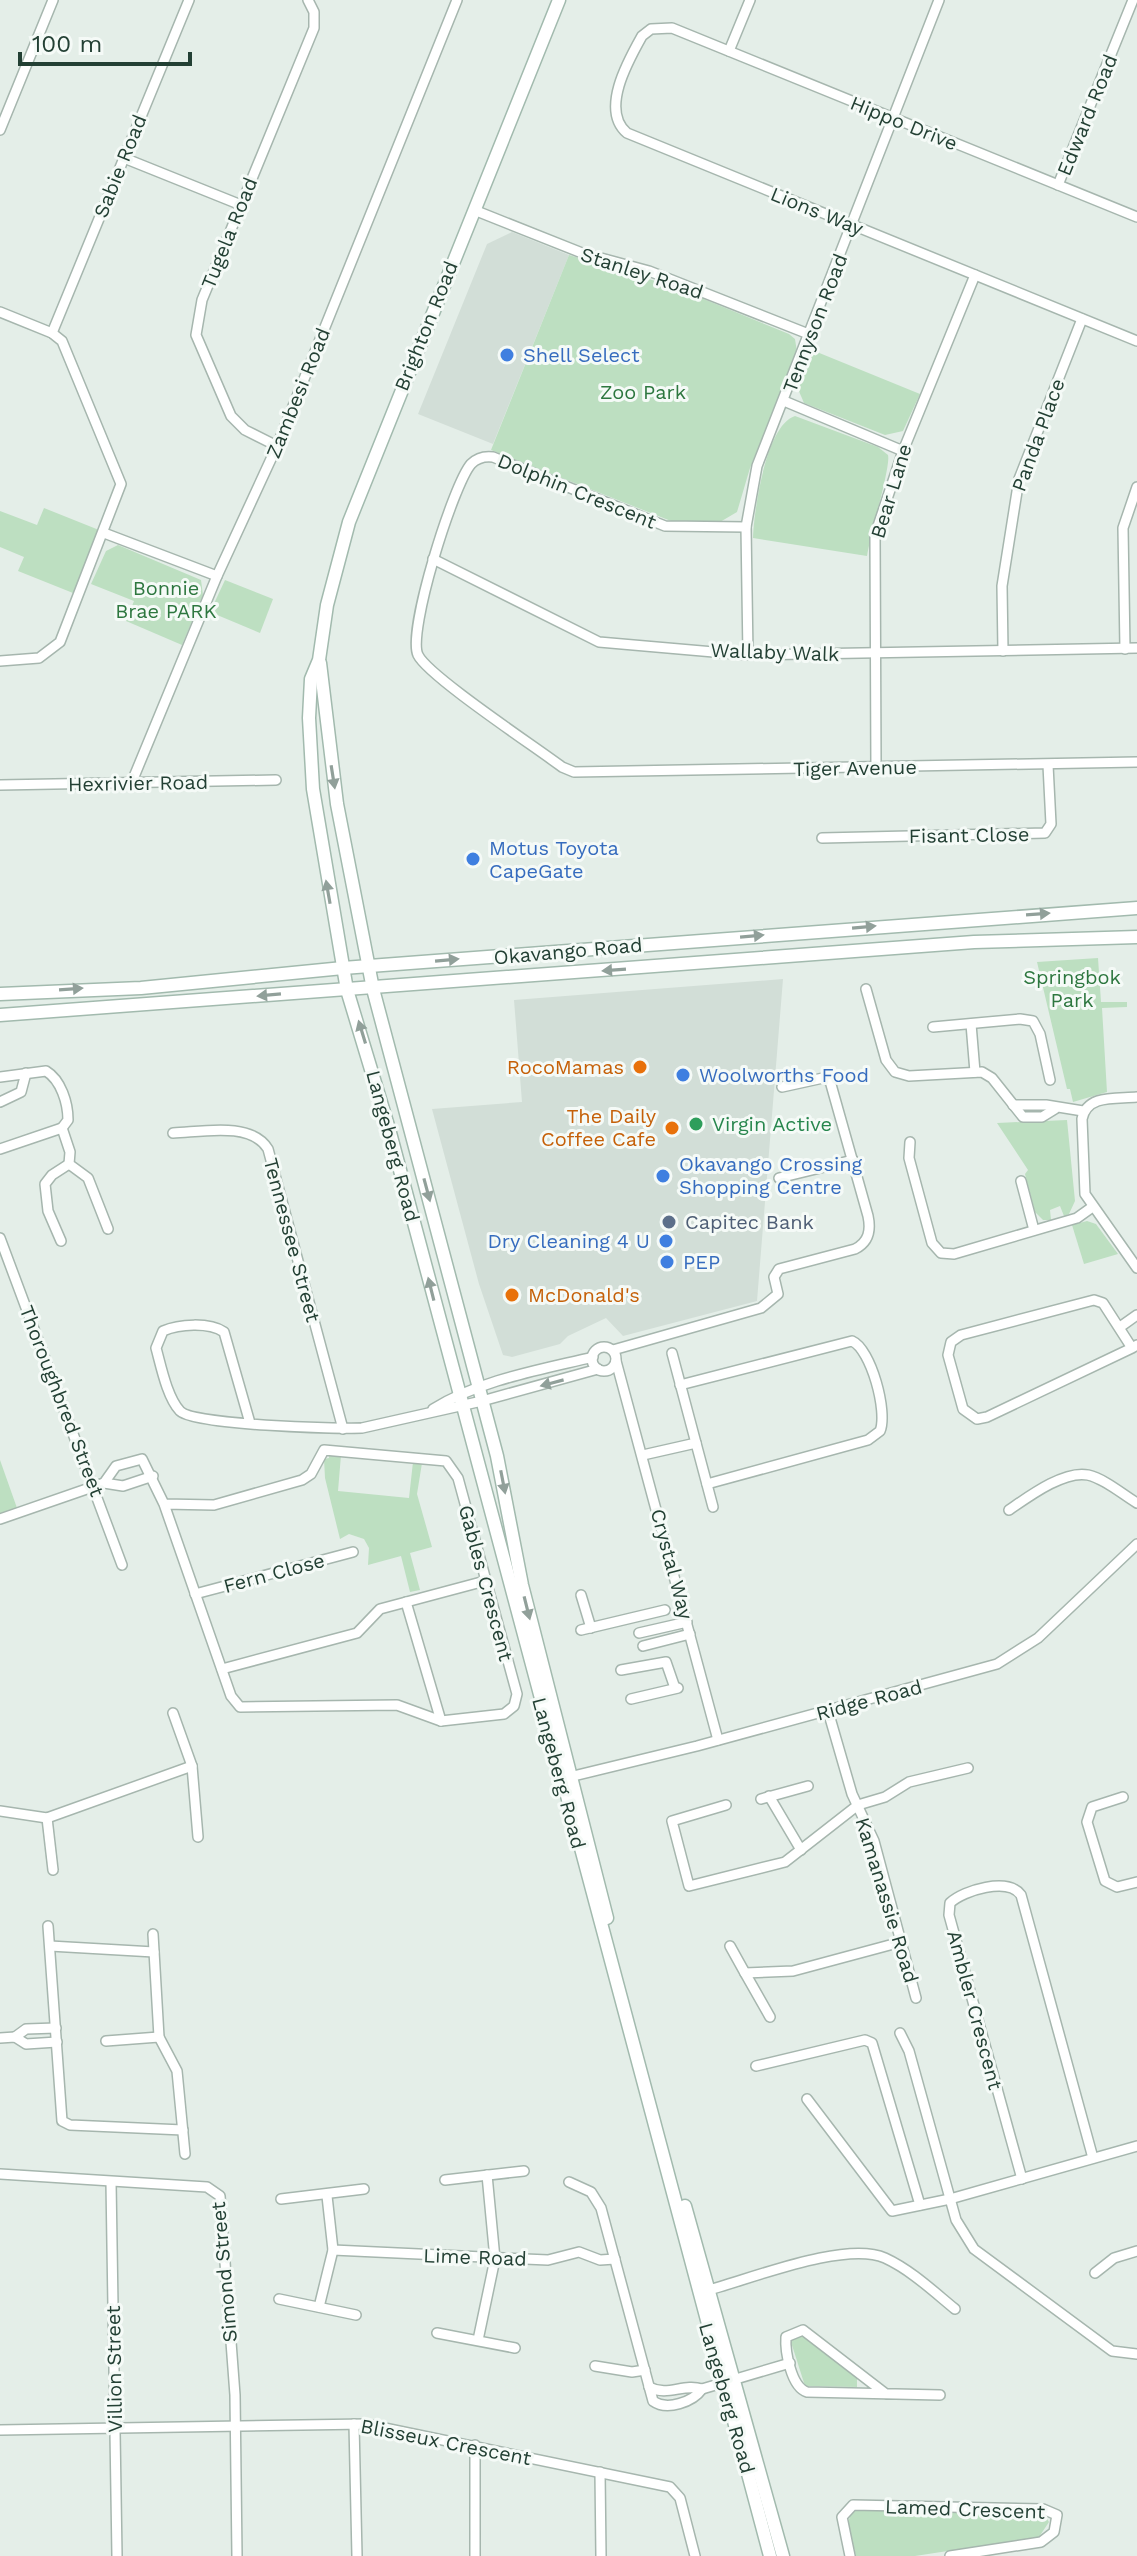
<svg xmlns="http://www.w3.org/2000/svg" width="1137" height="2556" font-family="'Work Sans',sans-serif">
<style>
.built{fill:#d2ded7}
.green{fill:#bddfc1}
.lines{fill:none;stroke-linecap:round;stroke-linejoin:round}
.minor-casing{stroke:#a6b6ae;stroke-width:12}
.secondary-casing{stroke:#a2baae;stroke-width:15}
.minor{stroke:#fff;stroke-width:9}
.secondary{stroke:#fff;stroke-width:12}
.oneway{fill:#91a09a}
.shop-dot{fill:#3f7fe0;stroke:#f5faf7;stroke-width:3}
.food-dot{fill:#e8710a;stroke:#f5faf7;stroke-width:3}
.leisure-dot{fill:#2e9e5b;stroke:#f5faf7;stroke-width:3}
.service-dot{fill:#5c6f8a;stroke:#f5faf7;stroke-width:3}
.labels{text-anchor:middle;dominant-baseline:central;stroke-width:6;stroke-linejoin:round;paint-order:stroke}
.street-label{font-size:20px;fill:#234034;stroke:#f5faf7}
.shop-label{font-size:20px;fill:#366cbe;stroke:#f5faf7;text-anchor:start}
.park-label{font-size:20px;fill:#2d773f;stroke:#f5faf7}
.food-label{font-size:20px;fill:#c56008;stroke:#f5faf7;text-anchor:end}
.leisure-label{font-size:20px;fill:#27864d;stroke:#f5faf7;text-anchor:start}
.service-label{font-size:20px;fill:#4e5e75;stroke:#f5faf7;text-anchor:start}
</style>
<rect width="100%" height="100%" fill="#e4eee8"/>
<!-- built -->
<g class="built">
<path d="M512 232 569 255 493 444 418 414 487 244Z"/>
<path d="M783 979 757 1301 623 1336 606 1318 568 1336 560 1344 512 1357 503 1355 479 1284 432 1109 522 1102 514 1000Z"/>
</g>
<!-- green -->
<g class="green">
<path d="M569 255 672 286 789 334 795 339 797 352 750 468 737 512 720 522 671 521 491 450Z"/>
<path d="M812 350 920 394 903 431 885 435 804 403 798 389Z"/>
<path d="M795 416 878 447 888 455C891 466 870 536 867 556L753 538C754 510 766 425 795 416Z"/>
<path d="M44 508 99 530 73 593 18 571 24 557 0 547V511L37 525Z"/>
<path d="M118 545 201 580 203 595 182 645 126 621 134 601 91 584 106 551Z"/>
<path d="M225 580 273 599 260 633 210 612Z"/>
<path d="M1098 958 1101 1002H1127V1007L1102 1008 1107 1092 1073 1102 1070 1089H1067L1037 962Z"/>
<path d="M1067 1120 1075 1201 1069 1214 1064 1216 1060 1206 1050 1210 1051 1220H1043L1035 1212 1025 1174 1028 1170 997 1123Z"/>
<path d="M1087 1221 1096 1224 1118 1254 1084 1264 1072 1225Z"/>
<path d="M329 1454 341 1455 338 1491 409 1498 413 1462 422 1463 417 1494 432 1547 410 1553 420 1590 410 1592 401 1556 368 1565 369 1548 364 1539 349 1534 340 1539 325 1478 324 1459 329 1458Z"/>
<path d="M0 1460 17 1508 0 1514Z"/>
<path d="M795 2336H802L857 2377V2387L805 2386 791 2342Z"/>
<path d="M860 2509 1044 2514 1049 2522 1039 2537 915 2556H856L848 2523 851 2513Z"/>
</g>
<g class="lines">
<!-- minor casing -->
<g class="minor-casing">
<g id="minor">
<path d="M729 51 750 0"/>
<path d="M0 130 53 0"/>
<path d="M124 158 241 205"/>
<path d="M1058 185 1133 0"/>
<path d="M474 210 582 253 649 271 811 335"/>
<path d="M1137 217 672 28 651 29 642 36C628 61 600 110 627 133L1137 341"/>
<path d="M0 312 52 333 62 341 121 484 60 642 39 658 0 661"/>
<path d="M52 333 189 0"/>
<path d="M784 401 903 451"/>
<path d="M277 446 245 430 231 416 196 335 202 300 314 28V12L308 0"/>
<path d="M746 527 665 526 493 457C485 456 477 458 471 464 453 485 407 632 418 655 428 676 537 748 562 767L574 772 1137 762"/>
<path d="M104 533 217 576"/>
<path d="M433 559 599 642 748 655 1137 648"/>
<path d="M1125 649 1123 528 1137 487"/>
<path d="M1003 651 1002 586 1019 479 1082 319"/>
<path d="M748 655 746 527 757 466 939 0"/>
<path d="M876 768 875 535 903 451 975 275"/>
<path d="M131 784 217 576 277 446 457 0"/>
<path d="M0 785 276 780"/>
<path d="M822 838 1045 833 1051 824 1048 765"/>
<path d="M866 989 886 1060 895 1072 909 1076 982 1072 992 1078 1023 1117H1042L1055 1109"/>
<path d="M971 1024 975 1072"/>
<path d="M933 1027 1020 1019 1033 1021 1040 1034 1050 1080"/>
<path d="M0 1077 46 1071C61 1080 68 1103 68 1120L62 1128"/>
<path d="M1137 1097C1116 1099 1087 1094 1082 1119L1085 1194 1137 1268"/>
<path d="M0 1102 21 1092 26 1073"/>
<path d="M1013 1105H1046L1083 1111"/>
<path d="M173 1133C201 1132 251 1121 268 1149L343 1429"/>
<path d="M910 1142 909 1158 932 1243 941 1253 954 1254 1077 1218 1091 1208"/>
<path d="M0 1149 62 1128 70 1152 69 1164 88 1178 108 1229"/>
<path d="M779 1178 853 1160"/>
<path d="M1021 1181 1034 1230"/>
<path d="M0 1238 122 1565"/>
<path d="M61 1241 48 1211 45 1184 52 1175 69 1164"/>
<path d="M1120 1327 1137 1315"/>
<circle cx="604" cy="1359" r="12"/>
<path d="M1132 1348 1103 1303 1094 1300 961 1335 951 1342 948 1355 963 1409 977 1419 987 1417 1132 1348 1137 1345"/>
<path d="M613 1350 761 1308 778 1294 774 1277 779 1269 855 1249C869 1242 871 1230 868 1216L830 1081 823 1078 782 1087"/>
<path d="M672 1353 713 1507"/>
<path d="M616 1361 718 1740"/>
<path d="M680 1385 852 1341C871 1349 888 1412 880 1431L868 1440 707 1484"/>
<path d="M433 1409C480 1380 539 1370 593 1357"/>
<path d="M250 1423 224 1332C209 1322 179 1324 163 1331L156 1348C161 1366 167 1397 180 1411 193 1425 336 1429 362 1428L482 1401 598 1369"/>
<path d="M643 1455 696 1443"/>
<path d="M104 1483 123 1486 153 1476"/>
<path d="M1009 1510C1028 1497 1064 1470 1088 1475 1105 1479 1122 1494 1137 1503"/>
<path d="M0 1519 104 1483 116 1466 142 1459 164 1504 231 1696 240 1707 397 1705 441 1721 504 1714 514 1706 517 1694 458 1478 446 1461 324 1450 311 1474 302 1480 214 1505 164 1504"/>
<path d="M195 1594 353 1552"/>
<path d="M581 1595 591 1628"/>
<path d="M406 1602 441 1721"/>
<path d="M581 1630 665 1610"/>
<path d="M639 1633 687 1622"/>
<path d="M643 1646 690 1634"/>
<path d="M222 1669 357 1633 380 1609 485 1581"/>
<path d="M621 1670 666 1662 675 1688"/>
<path d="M631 1699 678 1688"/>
<path d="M828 1711 852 1794 874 1841 916 1998"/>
<path d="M173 1713 192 1766 198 1837"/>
<path d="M565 1778 697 1746 997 1664 1038 1638 1137 1544"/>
<path d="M769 1796 801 1850"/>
<path d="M1123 1797 1092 1807 1087 1822 1105 1881 1117 1887 1137 1882"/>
<path d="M761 1799 808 1786"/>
<path d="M726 1805 672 1821 689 1886 785 1862 858 1805 885 1797 909 1782 968 1768"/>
<path d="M0 1811 47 1818 192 1766"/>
<path d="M47 1818 53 1870"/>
<path d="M48 1926 62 2121 70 2125 183 2130"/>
<path d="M153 1934 159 2037 177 2071 185 2154"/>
<path d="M50 1946 154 1952"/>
<path d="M730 1946 745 1973 793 1971 901 1942"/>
<path d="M745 1973 770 2017"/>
<path d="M900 2033 909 2051 956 2220 974 2249 1112 2351 1137 2354"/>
<path d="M15 2037 26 2029 56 2028"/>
<path d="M0 2038 15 2037 26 2044 57 2042"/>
<path d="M106 2041 159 2037"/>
<path d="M756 2066 865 2040 872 2043 920 2205"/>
<path d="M807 2099 892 2211 950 2199 1137 2146"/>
<path d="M0 2174 207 2187 220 2196 235 2395 237 2556"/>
<path d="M1022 2179 949 1915 950 1903C964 1890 1008 1877 1021 1895L1093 2158"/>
<path d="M445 2180 524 2171"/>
<path d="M111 2182 117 2556"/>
<path d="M569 2182 591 2192 601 2208 653 2401C667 2411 693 2402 702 2389"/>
<path d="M281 2199 364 2189"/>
<path d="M333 2250 548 2260 579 2252 600 2260 615 2259"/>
<path d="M1095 2273 1114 2258 1137 2251"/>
<path d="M705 2291C748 2280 845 2240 885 2258 911 2270 933 2291 955 2309"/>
<path d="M279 2299 356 2315"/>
<path d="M319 2307 333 2250 327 2196"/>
<path d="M437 2333 515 2348"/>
<path d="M478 2340 495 2259 487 2175"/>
<path d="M595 2366 632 2372 645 2370"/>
<path d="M649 2387C668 2397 683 2383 702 2389L790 2363"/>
<path d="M886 2394 803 2330 786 2337C785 2351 791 2387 807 2392L940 2395"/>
<path d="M354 2424 357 2556"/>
<path d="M0 2430 365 2424 670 2487 680 2498 695 2556"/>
<path d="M600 2472 601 2556"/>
<path d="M475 2556V2445"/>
<path d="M850 2556 842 2517 853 2505 1043 2509 1057 2515 1054 2532 1041 2542 950 2556"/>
</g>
</g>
<!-- secondary casing -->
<g class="secondary-casing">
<g id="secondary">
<path d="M559 0 349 522 327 605 319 660 311 679 309 718 313 789 347 990 389 1129 770 2556"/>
<path d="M320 663 337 804 373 989 497 1456 522 1585 607 1918"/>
<path d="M0 994 141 988 343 968 1137 908"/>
<path d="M0 1015 974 942 1137 937"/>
<path d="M685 2206 783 2556"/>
</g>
</g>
<!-- minor -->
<use href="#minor" class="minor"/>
<!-- secondary -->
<use href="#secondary" class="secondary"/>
</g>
<!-- one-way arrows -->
<defs><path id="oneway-solid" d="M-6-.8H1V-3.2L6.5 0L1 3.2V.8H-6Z" transform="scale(2)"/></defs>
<g class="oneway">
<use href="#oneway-solid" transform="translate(333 777) rotate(81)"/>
<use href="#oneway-solid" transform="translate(328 892) rotate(-100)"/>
<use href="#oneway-solid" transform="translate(1038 914) rotate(-4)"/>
<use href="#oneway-solid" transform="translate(864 927) rotate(-5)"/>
<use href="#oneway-solid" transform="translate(752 936) rotate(-5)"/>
<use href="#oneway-solid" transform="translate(447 960) rotate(-5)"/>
<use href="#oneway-solid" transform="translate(614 970) rotate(176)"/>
<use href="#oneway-solid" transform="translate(71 989) rotate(-4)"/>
<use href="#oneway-solid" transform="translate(269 995) rotate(175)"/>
<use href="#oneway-solid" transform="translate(362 1032) rotate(-107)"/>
<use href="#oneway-solid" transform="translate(427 1190) rotate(75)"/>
<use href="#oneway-solid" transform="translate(431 1289) rotate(-104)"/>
<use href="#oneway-solid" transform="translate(552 1383) rotate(165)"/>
<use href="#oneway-solid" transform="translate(503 1482) rotate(79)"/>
<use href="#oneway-solid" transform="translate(527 1608) rotate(76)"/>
</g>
<!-- markers -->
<g class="shop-dot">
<circle cx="507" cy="355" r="8"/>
<circle cx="473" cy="859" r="8"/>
<circle cx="683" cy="1075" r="8"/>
<circle cx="663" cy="1176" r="8"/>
<circle cx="666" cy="1241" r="8"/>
<circle cx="667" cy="1262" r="8"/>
</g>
<g class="food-dot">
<circle cx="640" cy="1067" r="8"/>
<circle cx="672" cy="1128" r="8"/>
<circle cx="512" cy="1295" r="8"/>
</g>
<circle class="leisure-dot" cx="696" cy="1124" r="8"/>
<circle class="service-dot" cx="669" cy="1222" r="8"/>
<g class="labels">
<!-- street labels -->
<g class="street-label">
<text transform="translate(1087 115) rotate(-68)">Edward Road</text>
<text transform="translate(904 123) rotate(22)">Hippo Drive</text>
<text transform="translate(120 166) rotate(-68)">Sabie Road</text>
<text transform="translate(817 211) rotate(22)">Lions Way</text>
<text transform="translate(229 233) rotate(-68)">Tugela Road</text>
<text transform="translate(642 273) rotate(18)">Stanley Road</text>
<text transform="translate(815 323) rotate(-69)">Tennyson Road</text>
<text transform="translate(426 326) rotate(-68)">Brighton Road</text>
<text transform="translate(298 393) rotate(-68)">Zambesi Road</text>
<text transform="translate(1038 435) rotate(-70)">Panda Place</text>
<text transform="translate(577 491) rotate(22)">Dolphin Crescent</text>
<text transform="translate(891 491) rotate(-73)">Bear Lane</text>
<text transform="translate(775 652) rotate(2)">Wallaby Walk</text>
<text transform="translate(855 768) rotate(-1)">Tiger Avenue</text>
<text transform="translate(138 783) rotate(-1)">Hexrivier Road</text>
<text transform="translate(969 835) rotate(-1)">Fisant Close</text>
<text transform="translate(568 951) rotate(-5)">Okavango Road</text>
<text transform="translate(393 1146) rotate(75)">Langeberg Road</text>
<text transform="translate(292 1240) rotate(75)">Tennessee Street</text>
<text transform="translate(62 1401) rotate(69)">Thoroughbred Street</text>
<text transform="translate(672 1564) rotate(75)">Crystal Way</text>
<text transform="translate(274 1573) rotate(-15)">Fern Close</text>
<text transform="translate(486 1583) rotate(75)">Gables Crescent</text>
<text transform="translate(869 1700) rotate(-15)">Ridge Road</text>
<text transform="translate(559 1773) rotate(75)">Langeberg Road</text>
<text transform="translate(887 1900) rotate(73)">Kamanassie Road</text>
<text transform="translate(975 2010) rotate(75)">Ambler Crescent</text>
<text transform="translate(475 2257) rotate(2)">Lime Road</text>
<text transform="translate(224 2272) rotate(-95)">Simond Street</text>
<text transform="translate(114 2369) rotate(-91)">Villion Street</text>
<text transform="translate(727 2398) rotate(74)">Langeberg Road</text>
<text transform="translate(446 2442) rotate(11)">Blisseux Crescent</text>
<text transform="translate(965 2509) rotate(2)">Lamed Crescent</text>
</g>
<!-- shop labels -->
<g class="shop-label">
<text x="523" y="355">Shell Select</text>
<text x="489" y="848">Motus Toyota<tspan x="489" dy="23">CapeGate</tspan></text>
<text x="699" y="1075">Woolworths Food</text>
<text x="679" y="1164">Okavango Crossing<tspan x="679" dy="23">Shopping Centre</tspan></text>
<text x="650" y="1241" text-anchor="end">Dry Cleaning 4 U</text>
<text x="683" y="1262">PEP</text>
</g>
<!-- park labels -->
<g class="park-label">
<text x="643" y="392">Zoo Park</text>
<text x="166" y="588">Bonnie<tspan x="166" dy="23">Brae PARK</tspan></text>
<text x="1072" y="977">Springbok<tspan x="1072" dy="23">Park</tspan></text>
</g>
<!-- food labels -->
<g class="food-label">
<text x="624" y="1067">RocoMamas</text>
<text x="656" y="1116">The Daily<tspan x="656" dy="23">Coffee Cafe</tspan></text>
<text x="528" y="1295" text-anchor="start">McDonald's</text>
</g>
<!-- leisure labels -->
<g class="leisure-label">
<text x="712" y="1124">Virgin Active</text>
</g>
<!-- service labels -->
<g class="service-label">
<text x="685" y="1222">Capitec Bank</text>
</g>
</g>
<!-- scale -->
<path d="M20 52v12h170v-12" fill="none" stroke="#234034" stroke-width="4"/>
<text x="32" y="52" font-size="24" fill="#234034" stroke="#f5faf7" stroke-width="6" paint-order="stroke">100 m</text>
</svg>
